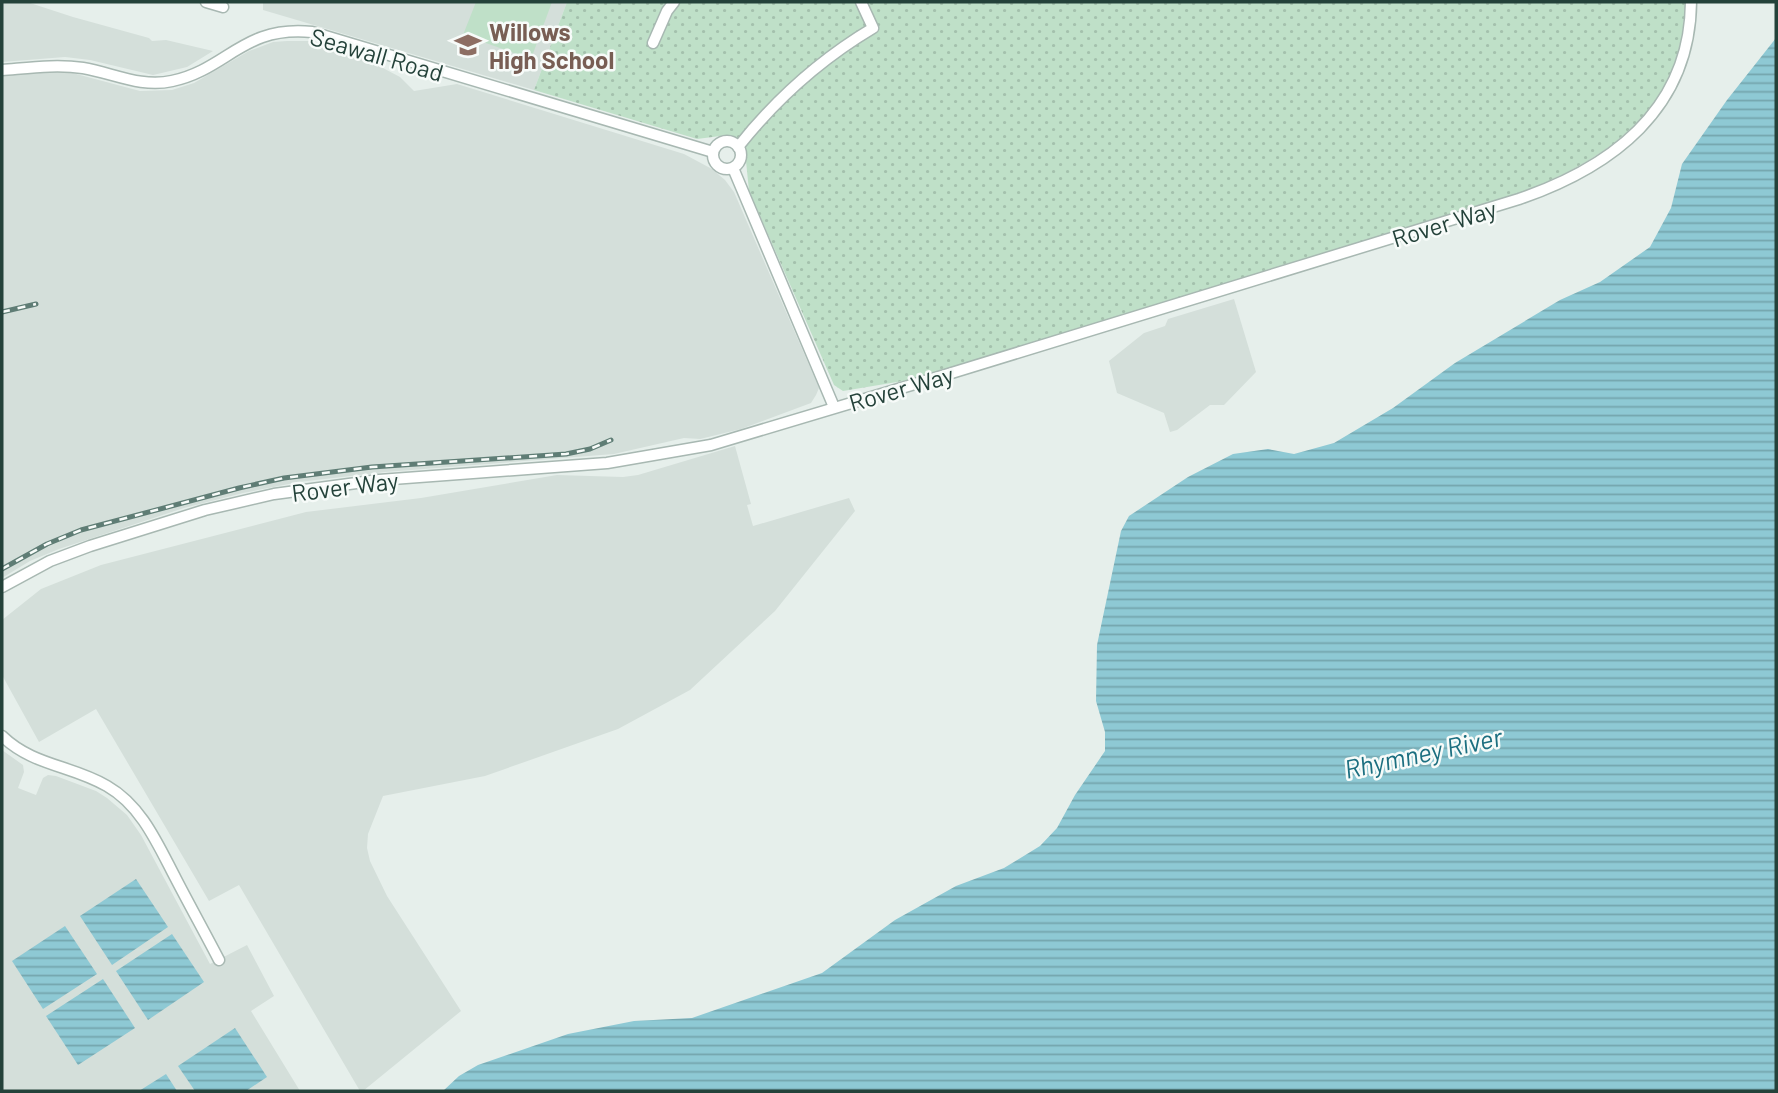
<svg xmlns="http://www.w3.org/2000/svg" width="1778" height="1093" font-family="Barlow,sans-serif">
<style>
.built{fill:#d4dfda}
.green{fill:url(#green-dots)}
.pitch{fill:#bfe0c8}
.water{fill:url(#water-rules)}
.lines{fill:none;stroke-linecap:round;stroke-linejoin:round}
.minor-casing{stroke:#a8b8b2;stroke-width:13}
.minor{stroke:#fff;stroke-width:10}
.rail-casing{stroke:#5f7d75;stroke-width:5}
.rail{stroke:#f7fbf9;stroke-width:2.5;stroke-dasharray:8;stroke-linecap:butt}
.labels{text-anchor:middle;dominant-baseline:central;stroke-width:5;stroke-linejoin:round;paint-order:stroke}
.education-label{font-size:24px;font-weight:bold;fill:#785e54;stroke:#f7fbf9;text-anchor:start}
.street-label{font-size:24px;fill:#24423a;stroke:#f7fbf9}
.water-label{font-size:26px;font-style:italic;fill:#1c6f80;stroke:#f7fbf9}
</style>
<defs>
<pattern id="green-dots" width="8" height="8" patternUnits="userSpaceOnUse" patternTransform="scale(1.75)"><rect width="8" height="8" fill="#bfe0c8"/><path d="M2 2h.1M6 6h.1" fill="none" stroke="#a4c1ad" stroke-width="1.8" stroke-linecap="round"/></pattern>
<pattern id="water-rules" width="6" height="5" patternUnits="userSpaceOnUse" patternTransform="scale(1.75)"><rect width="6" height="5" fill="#8ec9d4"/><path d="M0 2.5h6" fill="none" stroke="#74a5ad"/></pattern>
</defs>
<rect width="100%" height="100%" fill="#e6efeb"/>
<!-- built -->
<g class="built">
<path d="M2 2H27L73 17 149 38 152 41 166 40 213 51 187 67 153 75 90 60 65 57 2 62Z"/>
<path d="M263 2H567L534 90 263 10Z"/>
<path d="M287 41H311L362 57 400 77 414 91 457 84 684 154 712 169 725 180 734 192 819 388 816 395 811 403 741 429 700 439 684 438 614 454 385 472 299 482 243 493 184 508 59 549 30 561 2 578V75L65 71 140 91 172 90 194 83 249 51 273 42Z"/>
<path d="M1234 299 1256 372 1224 405H1210L1177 430 1170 432 1164 413 1117 393 1109 361 1144 333 1165 326 1168 319Z"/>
<path d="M735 446 751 504 747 505 753 526 849 498 855 511 775 611 690 690 618 729 485 776 383 796 368 834 367 848 370 861 387 896 461 1011 363 1091H360L239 885 209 901 96 709 39 742 2 675V620L41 589 101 565 306 512 421 498 557 475 623 477 638 475Z"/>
<path d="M2 750 23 765 24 772 18 788 36 795 43 778 48 775 56 776 96 791 107 798 127 815 141 835 210 964 247 945 274 996 251 1011 300 1091H2Z"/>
</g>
<!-- green -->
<path class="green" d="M567 2H1685C1683 116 1598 165 1502 200L958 366 909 380 843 391 834 385 749 191 745 151 739 140 728 135 697 139 534 90Z"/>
<!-- pitch -->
<path class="pitch" d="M476 2H552L531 59 463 35Z"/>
<!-- water -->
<g class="water">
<path d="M1776 38V1091H443L459 1076 478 1065 568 1034 634 1021 692 1018 822 973 895 920 956 886 1004 868 1040 846 1057 828 1075 795 1105 751V732L1096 701 1097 645 1121 531 1129 516 1188 477 1233 454 1268 449 1294 454 1334 443 1393 408 1455 363 1560 300 1600 282 1650 247 1671 208 1682 164 1727 100Z"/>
<path d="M136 879 168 927 112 965 80 916Z"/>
<path d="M65 926 97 974 43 1009 12 961Z"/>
<path d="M172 934 204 982 148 1020 116 971Z"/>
<path d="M103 979 135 1028 78 1065 46 1016Z"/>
<path d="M235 1028 267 1077 246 1091H195L178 1066Z"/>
<path d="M166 1074 177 1091H139Z"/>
</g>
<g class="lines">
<!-- minor casing -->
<g class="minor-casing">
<g id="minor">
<path d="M206 2 223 7"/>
<path d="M653 43 667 11 674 2"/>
<path d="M2 70C28 68 56 64 83 68 113 73 141 88 172 81 228 69 243 25 312 32L713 152"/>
<circle cx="727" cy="155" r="14"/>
<path d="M738 147C776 99 821 59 873 28L861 2"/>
<path d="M733 168 834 407"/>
<path d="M2 587 50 561 90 546 205 510 274 494 379 480 607 463 711 445 945 375 1519 199C1612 167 1690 109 1691 2"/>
<path d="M2 736C33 766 71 765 107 786 142 806 158 845 176 879 190 906 205 933 219 960"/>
</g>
</g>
<!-- minor -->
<use href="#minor" class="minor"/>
<!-- rail casing -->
<g class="rail-casing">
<g id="rail">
<path d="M2 312 36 304"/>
<path d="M2 569 47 544 81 530 239 488 284 478 372 467 566 454 590 449 611 440"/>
</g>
</g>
<!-- rail -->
<use href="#rail" class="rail"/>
</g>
<!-- icons -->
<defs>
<g id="school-bare" transform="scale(2.1)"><path d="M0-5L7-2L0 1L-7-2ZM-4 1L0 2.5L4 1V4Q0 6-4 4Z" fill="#8d6e63" stroke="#f7fbf9" stroke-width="2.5" paint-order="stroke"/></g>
</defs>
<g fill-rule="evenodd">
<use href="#school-bare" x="468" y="45"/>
</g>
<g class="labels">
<!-- education labels -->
<g class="education-label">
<text x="489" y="31">Willows<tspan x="489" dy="28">High School</tspan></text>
</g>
<!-- street labels -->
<g class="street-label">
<text transform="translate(377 54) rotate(16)">Seawall Road</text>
<text transform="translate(1444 223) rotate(-17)">Rover Way</text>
<text transform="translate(901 388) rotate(-16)">Rover Way</text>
<text transform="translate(345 486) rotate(-7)">Rover Way</text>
</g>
<!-- water labels -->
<g class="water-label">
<text transform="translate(1423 752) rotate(-12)">Rhymney River</text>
</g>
</g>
<!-- border -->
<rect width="1778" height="1093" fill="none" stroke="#24423a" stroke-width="7"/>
</svg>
